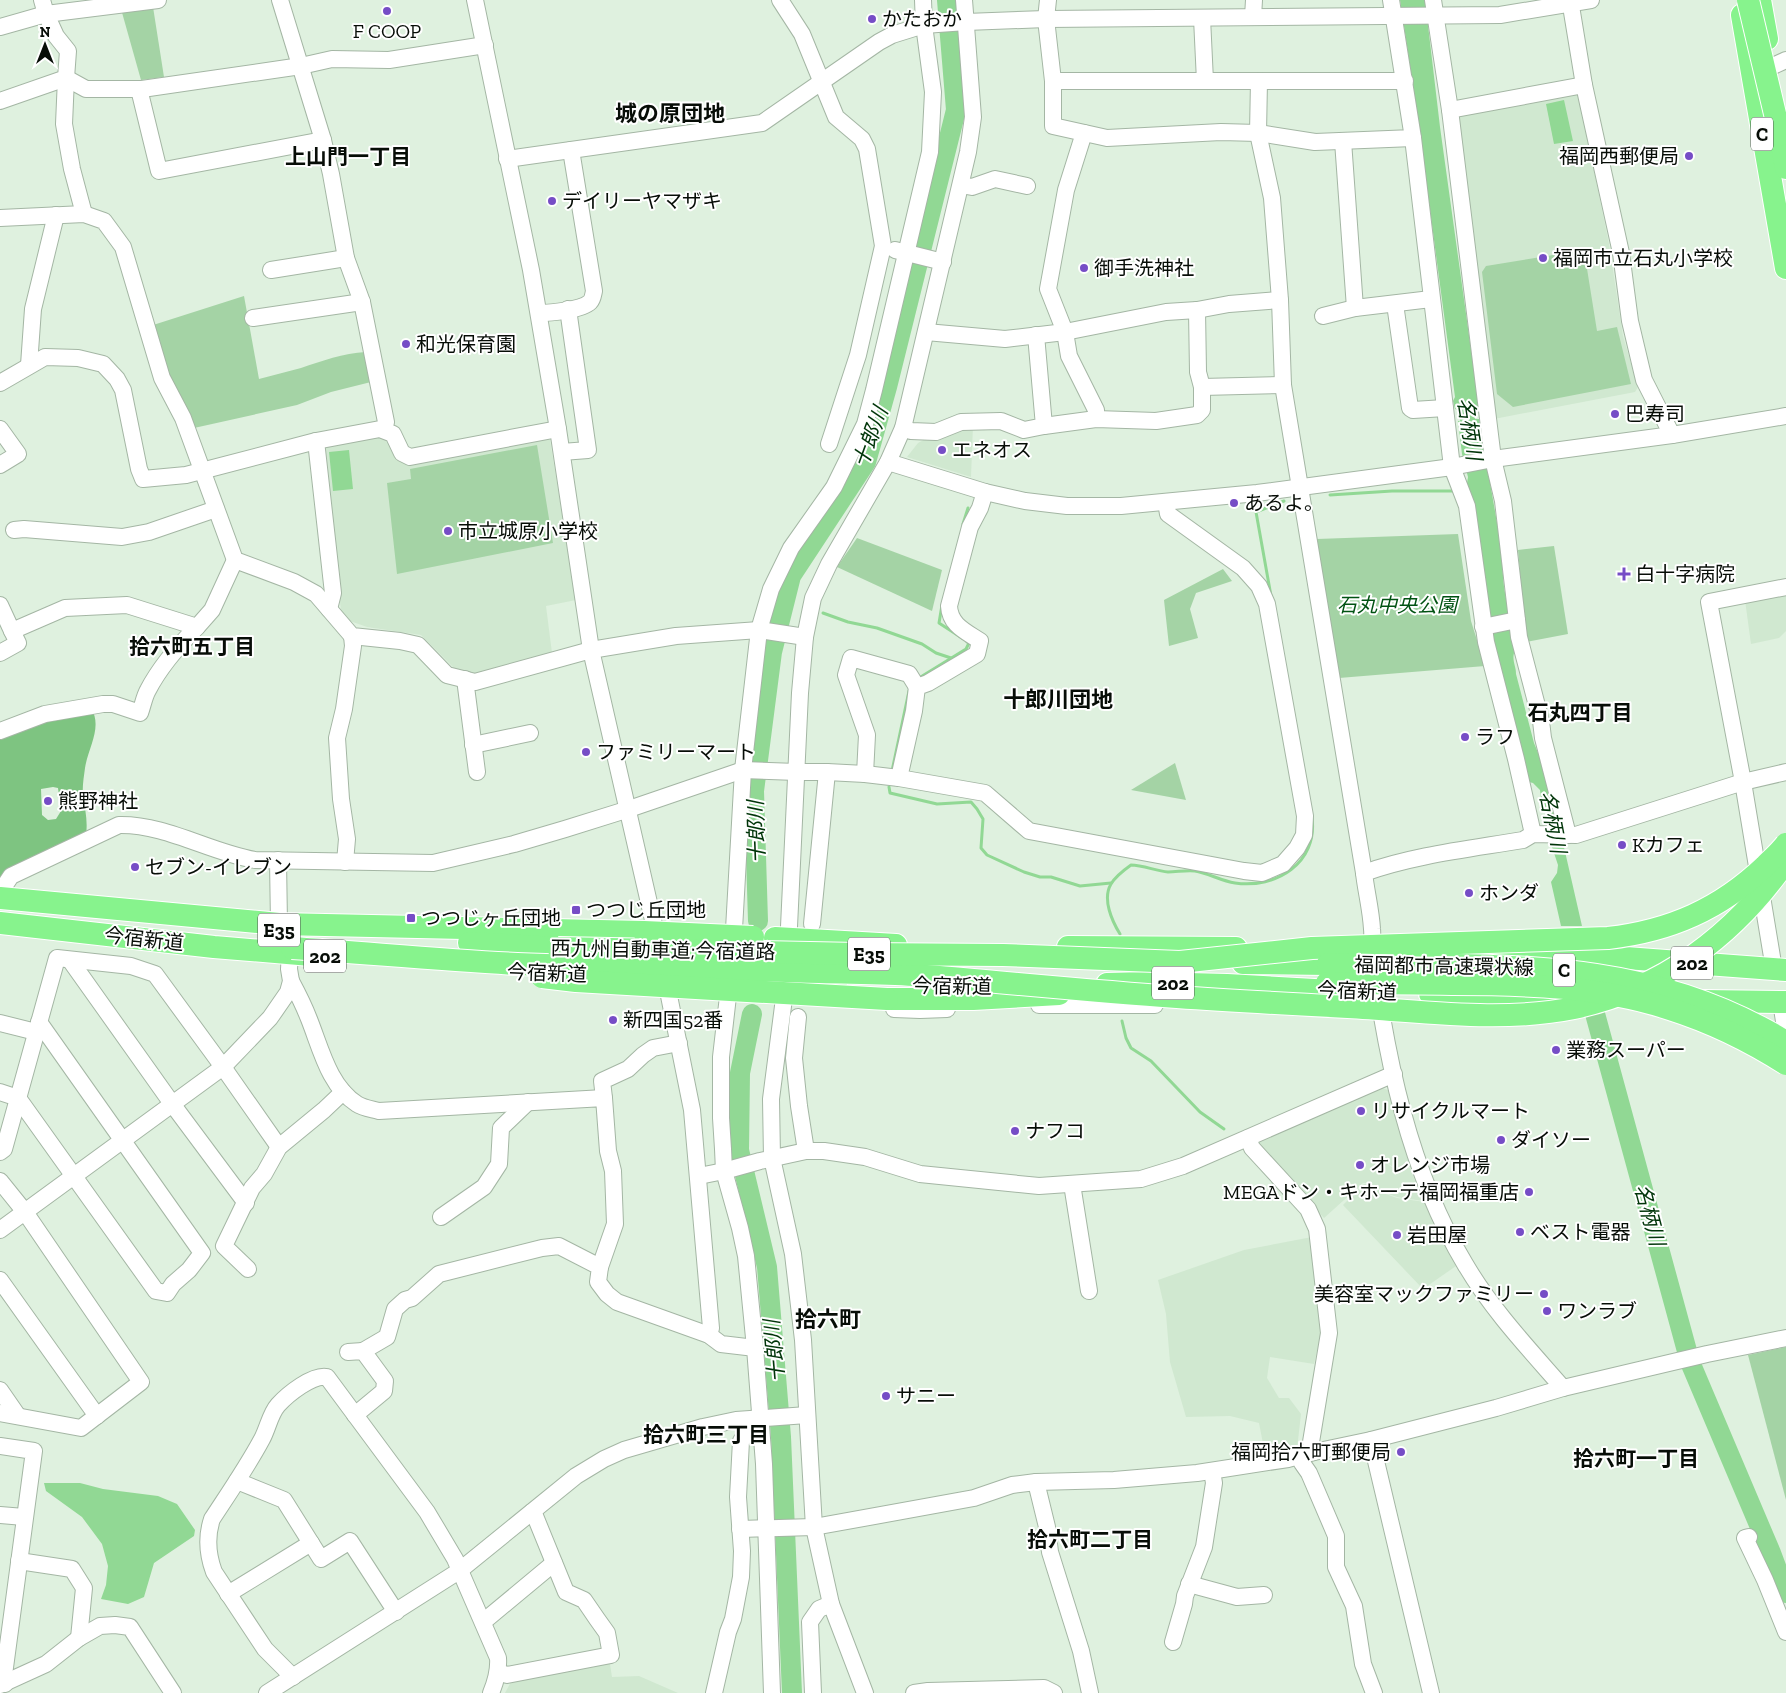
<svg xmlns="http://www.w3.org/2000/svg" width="1786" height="1693" font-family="'Zilla Slab','Noto Sans JP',serif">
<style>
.built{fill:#d0e8d0}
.green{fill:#a4d3a5}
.forest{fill:#7ec481;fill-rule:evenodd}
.water{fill:#91d894}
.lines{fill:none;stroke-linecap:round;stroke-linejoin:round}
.stream{stroke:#91d894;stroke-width:3}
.river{stroke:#91d894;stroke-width:20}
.minor-casing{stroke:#a4b6a4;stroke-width:18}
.highway-casing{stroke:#fff;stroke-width:24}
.minor{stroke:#fff;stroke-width:16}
.highway{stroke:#87f38d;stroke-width:22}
.highway-bridge-casing{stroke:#fff;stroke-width:24;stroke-linecap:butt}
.highway-bridge{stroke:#87f38d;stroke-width:22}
.poi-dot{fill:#764dc6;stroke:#fff;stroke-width:2}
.labels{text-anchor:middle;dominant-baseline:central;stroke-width:4;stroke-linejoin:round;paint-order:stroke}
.shield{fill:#fff;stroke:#515651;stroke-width:1}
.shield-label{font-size:19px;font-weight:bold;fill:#070d07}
.poi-label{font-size:20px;fill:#070d07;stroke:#fff;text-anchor:start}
.park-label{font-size:20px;font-style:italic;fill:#005212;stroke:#fff}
.street-label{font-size:20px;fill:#070d07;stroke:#fff}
.neighbourhood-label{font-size:21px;font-weight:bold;fill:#070d07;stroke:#fff}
.water-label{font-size:21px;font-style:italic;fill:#003509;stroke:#fff}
.quarter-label{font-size:22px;font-weight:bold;fill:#070d07;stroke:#fff}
</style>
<rect width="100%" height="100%" fill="#dff1df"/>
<!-- built -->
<g class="built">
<path d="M1578 93 1609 244 1623 336 1638 387 1635 392 1494 419 1454 114Z"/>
<path d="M973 425 971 477 907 457 918 443 929 437Z"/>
<path d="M377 434 388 437 398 456 545 437 550 440 576 600 546 606 552 653 481 673 467 674 455 669 421 635 367 627 350 621 341 611 322 445Z"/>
<path d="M1786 593V631L1779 638 1751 644 1745 600Z"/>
<path d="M1380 1087 1388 1090 1410 1167 1395 1168 1371 1153 1395 1169 1410 1168 1423 1201 1397 1197 1383 1192 1369 1183H1363L1324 1218 1256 1146 1255 1139Z"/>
<path d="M1364 1184H1369L1383 1193 1397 1198 1425 1202 1456 1266 1423 1289 1343 1205Z"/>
<path d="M1312 1237 1322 1329 1314 1364 1270 1357 1267 1378 1279 1398H1289L1301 1414 1297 1449 1265 1454 1259 1423 1230 1416 1186 1417 1170 1362 1166 1314 1158 1280 1244 1250Z"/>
<path d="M604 1661 610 1664 612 1677 639 1676 678 1693H505L513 1678Z"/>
</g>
<!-- green -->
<g class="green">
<path d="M153 7 164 77 141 80 121 9Z"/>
<path d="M1584 250 1597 331 1617 327 1631 384 1513 407 1497 394 1482 272 1486 266Z"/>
<path d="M244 296 259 379C273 375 287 372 301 368 322 361 343 353 366 352L375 381 331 392 297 405 194 428 165 367 150 326Z"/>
<path d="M537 445 553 543 397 574 387 483 411 479 410 469Z"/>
<path d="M1458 534 1471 621 1485 666 1339 678 1317 539Z"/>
<path d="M857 538 942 570 932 611 837 567Z"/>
<path d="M1554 546 1568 634 1526 642 1518 550Z"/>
<path d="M1223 569 1232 581 1196 593 1190 609 1198 638 1169 646 1164 600Z"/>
<path d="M1175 763 1186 800 1131 790Z"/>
<path d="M1786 1347V1500L1748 1355Z"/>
</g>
<!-- forest -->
<path class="forest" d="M91 708C103 727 88 748 85 768 84 776 82 787 83 796 85 809 88 821 86 835L7 875 0 877V739L13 732ZM53 787 58 788 61 811 56 819 48 820 42 815 41 789Z"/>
<!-- water -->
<g class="water">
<path d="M1400 0H1425L1440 127 1479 407 1474 408 1475 419H1479L1500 540 1504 587 1515 650C1511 660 1516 665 1516 674L1534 743 1548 777 1582 926H1561L1551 882 1557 873 1558 865 1549 838 1552 826 1542 805 1540 790 1533 783 1525 781 1496 660 1464 484 1467 483 1468 477 1462 454 1458 421H1460L1459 410 1455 409 1453 401 1455 397 1416 105Z"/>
<path d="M1564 100 1573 141 1554 144 1546 104Z"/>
<path d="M349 450 353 489 333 491 329 452Z"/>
<path d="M44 1483H80L103 1489 158 1496 177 1504 195 1530 194 1536 154 1563 144 1597 128 1604 101 1599 106 1585 108 1566 102 1544 82 1517 46 1491Z"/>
</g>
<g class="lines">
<!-- stream -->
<g class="stream">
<path d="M1330 495 1392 491H1454"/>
<path d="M963 524 968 508"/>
<path d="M1271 596 1256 512 1284 501"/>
<path d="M942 605 939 623 962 638"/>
<path d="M823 613 848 622 877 628 922 644 936 653 951 658"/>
<path d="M919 678 966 649 969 643 967 642"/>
<path d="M892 771 909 691"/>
<path d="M889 787 890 793 937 804 971 802 977 809 983 819 981 848 987 855 1024 872 1040 877H1051L1080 886 1111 883"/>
<path d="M1120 934C1112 921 1102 899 1111 884 1115 877 1124 870 1131 865 1143 865 1156 871 1168 872 1177 872 1186 870 1195 871 1208 873 1221 881 1235 883 1276 889 1318 863 1312 818"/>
<path d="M1122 1021 1126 1038 1131 1048 1151 1061 1200 1112 1224 1129"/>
</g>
<!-- river -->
<g class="river">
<path d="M758 921 754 791 772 652 791 576 866 462 887 387 956 110 947 0"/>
<path d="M1588 988 1690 1362 1771 1553 1786 1593"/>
<path d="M752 1014 740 1073 739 1150 767 1267 781 1437 792 1693"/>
</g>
<!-- minor casing -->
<g class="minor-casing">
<g id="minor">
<path d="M280 0 323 140 331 174 346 258 362 302 386 422 384 429"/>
<path d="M475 0 531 270 558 429 591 650 658 942"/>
<path d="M780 0 802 34 836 117 862 139 867 149 883 246 858 355 829 444"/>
<path d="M1048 0 1046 19 1053 81V126L1107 138 1221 132 1258 133 1315 142 1413 138 1391 0"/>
<path d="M1433 0 1450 110 1493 459 1503 501 1519 637 1541 721 1543 738 1568 835"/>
<path d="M1570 0 1584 85 1621 253 1630 321 1644 380 1672 435"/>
<path d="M1253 17 1254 0"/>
<path d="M1202 18 1205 81"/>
<path d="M0 27 46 14 42 0"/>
<path d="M1773 66 1786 60"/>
<path d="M1053 81H1405"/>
<path d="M1259 81 1258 133 1272 198 1280 300 1283 385 1364 873C1366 891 1371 910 1372 929 1373 936 1371 944 1372 951 1386 1057 1409 1171 1465 1264 1492 1310 1529 1349 1563 1388"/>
<path d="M139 89 159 171 323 140"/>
<path d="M0 101 66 78 68 51 56 36 46 14 158 0"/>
<path d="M1450 110 1584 85"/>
<path d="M1084 133 1066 190 1048 289 1065 332 1069 356 1096 410V419"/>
<path d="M1413 138 1452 467 1467 506 1486 642 1516 759 1533 834"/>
<path d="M1343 141 1355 308"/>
<path d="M507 159 762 123 879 42 892 35 924 25 966 22 1046 19 1500 15 1591 0"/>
<path d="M961 185 972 187 995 179 1027 186"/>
<path d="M84 214 72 169 64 124 66 78 86 89H142L301 66 332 59 389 60 485 45"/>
<path d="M0 218 84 214 104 221 123 247 162 378 183 418 235 560 294 582 316 594 352 636 400 641 418 645 447 675 475 682 591 650 676 636 759 630 805 637"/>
<path d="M895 250 943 262"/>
<path d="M271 270 346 258"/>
<path d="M1395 304 1410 408 1413 410 1445 408"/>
<path d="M539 313C550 313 582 310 590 302 593 299 593 295 594 291L571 150"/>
<path d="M1323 316 1355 308 1431 299"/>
<path d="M253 318 362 302"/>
<path d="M926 332 1005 339 1065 332 1166 312 1197 310 1229 304 1280 300"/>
<path d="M29 365 33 309 56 215"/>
<path d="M0 383 45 357 78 358 103 364 117 379 123 390 139 469 143 479 186 475 316 441 380 429 393 434 402 453 410 457 558 429"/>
<path d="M1202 387 1283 385"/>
<path d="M1044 426 1096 419 1156 421 1197 415 1202 410V387L1198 372 1197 310"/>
<path d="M903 428 911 431 936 432 961 422 1001 421 1024 430 1044 426 1036 335"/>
<path d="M0 429 18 454 0 465"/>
<path d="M316 441 333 593 329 609"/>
<path d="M562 452 588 450 568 309"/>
<path d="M888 462 985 492 1025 501 1067 506H1121L1257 493 1452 467 1493 459 1672 435 1786 416"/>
<path d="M14 530 24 529 122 537 149 532 216 509"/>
<path d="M0 605 12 631 65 608 127 605 197 627 212 610 235 560"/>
<path d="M1483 627 1517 620"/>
<path d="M0 653 18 643 12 631"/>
<path d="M465 679 477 772"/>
<path d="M0 731 45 714 103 704H113L140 713C143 705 144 697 148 690 160 667 179 645 197 627"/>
<path d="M473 745 530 733"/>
<path d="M865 774 867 735 846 675 851 658 909 674 917 687"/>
<path d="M899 778 914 711 917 687 928 683 977 654 980 641C965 631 950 625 949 606L970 527 980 508 985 492"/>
<path d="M278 860 279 924"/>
<path d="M345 862 347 839 341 799 337 738 344 709 353 646 352 636"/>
<path d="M1364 873C1414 855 1470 849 1523 840L1533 834 1576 835 1743 782 1786 772"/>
<path d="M3 898 5 885 11 876 119 825C166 824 209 852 255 860L433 863 514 844 565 829 629 809 743 770 797 772H827L865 774 899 778 985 793 1029 831 1244 871 1262 873 1283 864 1297 848 1304 835 1305 816 1267 604 1259 586 1243 568 1168 514 1166 502"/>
<path d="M812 924 827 772"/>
<path d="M733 947 743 770 759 630 771 589 791 548 834 487 865 424 874 390 930 152 933 92 924 25 923 0"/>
<path d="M788 948 800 693 805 637 813 598 829 564 888 462 903 428 968 152 973 117 964 0"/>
<path d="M70 960 173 1105 246 1203"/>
<path d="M1774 969 1743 782 1709 602 1786 587"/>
<path d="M665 976 692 1110 711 1328 709 1335"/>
<path d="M730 979 721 1057V1118L723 1149 724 1171 740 1228 746 1256 755 1348"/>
<path d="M291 981C298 994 304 1006 309 1019 321 1049 329 1086 357 1104 363 1108 372 1109 379 1111L604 1098 608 1151 613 1171 615 1224 600 1267"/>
<path d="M786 983 771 1099 772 1158 793 1254 803 1340 814 1527 831 1604 865 1693"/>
<path d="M1781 1002 1786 1034"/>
<path d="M1039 1005H1155"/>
<path d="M894 1009 920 1010 947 1009"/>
<path d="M798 1017 794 1058 799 1106 806 1151"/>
<path d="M0 1023 36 1032"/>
<path d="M0 1092 18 1098 156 1291 167 1293 173 1284 189 1270 202 1253 39 1022"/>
<path d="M604 1098 602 1081 628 1069 643 1055 653 1048 679 1043"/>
<path d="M1248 1138 1252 1148 1308 1209 1317 1229 1329 1333 1311 1442 1314 1452"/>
<path d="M0 1152 4 1149 57 958 131 966 155 974 223 1067 279 1147"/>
<path d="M699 1176 724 1171 760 1161 806 1151H824L865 1157 920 1174 1039 1186 1141 1179 1183 1166 1394 1074"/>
<path d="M0 1181 25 1212 141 1382 81 1428 0 1413"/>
<path d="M1072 1184 1089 1291"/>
<path d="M441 1217 484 1187 499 1164 501 1128 528 1102"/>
<path d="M0 1230 223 1067 270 1018 288 992 291 981 289 969 290 953"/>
<path d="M248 1269 224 1246 252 1188 264 1174 279 1147 324 1110 343 1092"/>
<path d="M0 1280 97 1416"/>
<path d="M363 1351 387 1337 395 1309 405 1300 412 1298 439 1274 542 1248 559 1246 600 1267 598 1282 607 1294 617 1302 709 1335 721 1344 755 1348 764 1464 772 1693"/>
<path d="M348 1352 363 1351 385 1381 384 1391 355 1415"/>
<path d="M0 1390 18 1416"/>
<path d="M1371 1440 1431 1693"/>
<path d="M0 1446 34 1451 4 1675 5 1684"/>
<path d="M1299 1456 1302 1463 1309 1473 1336 1536V1567L1354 1606 1363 1664 1374 1693"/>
<path d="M237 1481 284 1500 321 1559 350 1541 396 1612"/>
<path d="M1036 1482 1047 1527 1050 1552 1081 1651 1090 1693"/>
<path d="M0 1515 24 1517"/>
<path d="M740 1529 814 1527 974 1498 1012 1485 1036 1482 1114 1480 1197 1473 1288 1459 1314 1452 1371 1440 1496 1408 1563 1388 1707 1354 1786 1338"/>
<path d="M1749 1537 1745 1538 1765 1580 1786 1632"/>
<path d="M19 1561 72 1569 84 1588 79 1638"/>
<path d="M1189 1584 1237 1597 1264 1595"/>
<path d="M228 1594 311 1543"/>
<path d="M483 1622 554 1563"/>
<path d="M1173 1642 1184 1604 1185 1596 1204 1547 1214 1483 1212 1471"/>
<path d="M498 1672 507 1675 611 1655 607 1633 597 1619 584 1600 566 1592 535 1516 532 1512"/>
<path d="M293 1677 265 1649 214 1572C207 1553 206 1537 212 1519 229 1493 247 1467 262 1439 268 1428 270 1414 278 1405 288 1394 313 1374 327 1377L427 1512 455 1559 498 1658C499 1671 496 1681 491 1693"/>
<path d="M0 1685 46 1664 79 1638 100 1626 115 1625 130 1627 173 1693"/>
<path d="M267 1693 459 1571 576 1476 604 1459 624 1450 703 1427 736 1420 807 1415"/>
<path d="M714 1693 728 1632 733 1619 741 1577 742 1551 738 1497 741 1441 751 1427 752 1419"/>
<path d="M813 1693 810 1622 819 1609 831 1604"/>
<path d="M914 1693 928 1691 1044 1688 1054 1693"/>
</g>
</g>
<!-- highway casing -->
<g class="highway-casing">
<g id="highway">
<path d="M1760 0 1767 39"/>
<path d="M1742 15 1786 268"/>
<path d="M1780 135 1786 168"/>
<path d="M0 898 279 924 644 932"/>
<path d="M0 923 214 947 311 955"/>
<path d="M775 938 896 945"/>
<path d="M469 943 558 948"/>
<path d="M1068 947 1236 948"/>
<path d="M1468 952 1599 956 1786 970"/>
<path d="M1243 963 1328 964"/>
<path d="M775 981 836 983"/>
<path d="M1107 984 1148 983 1227 985 1350 992"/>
<path d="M1430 994 1585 1000"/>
<path d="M887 999H973L1059 994"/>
<path d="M1702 1001 1786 1002"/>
</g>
</g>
<!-- minor -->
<use href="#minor" class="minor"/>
<!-- highway -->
<use href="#highway" class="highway"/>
<!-- highway-bridge casing -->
<g class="highway-bridge-casing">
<g id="highway-bridge">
<path d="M1748 0 1780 135"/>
<path d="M644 932 753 937"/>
<path d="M292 948C367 953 442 960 517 964 618 968 719 968 820 972 851 973 883 973 914 975 1002 982 1089 991 1177 997 1234 1001 1291 1004 1348 1007 1423 1011 1500 1023 1574 1008 1663 989 1735 935 1786 861"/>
<path d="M558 948 858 954 1003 955 1180 962 1312 948 1608 938C1670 931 1720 909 1765 866 1772 859 1780 852 1786 844"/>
<path d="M1328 964C1489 967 1642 953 1786 1042"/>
<path d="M542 977 576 981 887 999"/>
<path d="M1327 983C1369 983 1411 983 1452 984 1525 984 1600 986 1670 1009 1711 1022 1750 1041 1786 1064"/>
</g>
</g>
<!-- highway-bridge -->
<use href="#highway-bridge" class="highway-bridge"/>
</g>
<!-- markers -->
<g class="poi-dot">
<circle cx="387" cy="11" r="5"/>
<circle cx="872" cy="19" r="5"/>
<circle cx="1689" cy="156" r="5"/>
<circle cx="552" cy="201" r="5"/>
<circle cx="1543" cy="258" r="5"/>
<circle cx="1084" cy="268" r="5"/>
<circle cx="406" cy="344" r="5"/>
<circle cx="1615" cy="414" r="5"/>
<circle cx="942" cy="450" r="5"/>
<circle cx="1234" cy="503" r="5"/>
<circle cx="448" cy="531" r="5"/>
<path d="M1621.5 566.5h5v5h5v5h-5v5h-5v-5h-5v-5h5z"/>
<circle cx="1465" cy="737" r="5"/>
<circle cx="586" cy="752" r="5"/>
<circle cx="48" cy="801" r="5"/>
<circle cx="1622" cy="845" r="5"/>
<circle cx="135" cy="867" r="5"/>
<circle cx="1469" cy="893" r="5"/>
<rect x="571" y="905" width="10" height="10" rx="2.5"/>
<rect x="406" y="913" width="10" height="10" rx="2.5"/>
<circle cx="613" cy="1020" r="5"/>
<circle cx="1556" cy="1050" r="5"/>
<circle cx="1361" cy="1111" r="5"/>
<circle cx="1015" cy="1131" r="5"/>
<circle cx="1501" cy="1140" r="5"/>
<circle cx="1360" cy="1165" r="5"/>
<circle cx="1529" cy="1192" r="5"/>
<circle cx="1520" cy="1232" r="5"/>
<circle cx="1397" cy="1235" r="5"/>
<circle cx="1544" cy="1294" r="5"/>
<circle cx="1547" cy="1311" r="5"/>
<circle cx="886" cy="1396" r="5"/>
<circle cx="1401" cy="1452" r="5"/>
</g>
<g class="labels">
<!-- shield labels -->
<g class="shield">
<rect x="1751" y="117.5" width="22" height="33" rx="4"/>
<rect x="258" y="913.5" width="42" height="33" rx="4"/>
<rect x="848" y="937.5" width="42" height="33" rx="4"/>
<rect x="304" y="939.5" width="42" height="33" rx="4"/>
<rect x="1671" y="946.5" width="42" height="33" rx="4"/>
<rect x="1553" y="953.5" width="22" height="33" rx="4"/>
<rect x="1152" y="966.5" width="42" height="33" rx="4"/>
</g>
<g class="shield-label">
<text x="1762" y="134">C</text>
<text x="279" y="930">E35</text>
<text x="869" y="954">E35</text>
<text x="325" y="956">202</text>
<text x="1692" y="963">202</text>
<text x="1564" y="970">C</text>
<text x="1173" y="983">202</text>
</g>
<!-- poi labels -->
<g class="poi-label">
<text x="882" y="19">かたおか</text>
<text x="387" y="31" text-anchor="middle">F COOP</text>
<text x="1679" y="156" text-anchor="end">福岡西郵便局</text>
<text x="562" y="201">デイリーヤマザキ</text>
<text x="1553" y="258">福岡市立石丸小学校</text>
<text x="1094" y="268">御手洗神社</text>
<text x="416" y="344">和光保育園</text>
<text x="1625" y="414">巴寿司</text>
<text x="952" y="450">エネオス</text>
<text x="1244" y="503">あるよ。</text>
<text x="458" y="531">市立城原小学校</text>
<text x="1635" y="574">白十字病院</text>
<text x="1475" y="737">ラフ</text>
<text x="596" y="752">ファミリーマート</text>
<text x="58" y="801">熊野神社</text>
<text x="1632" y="845">Kカフェ</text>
<text x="145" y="867">セブン-イレブン</text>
<text x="1479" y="893">ホンダ</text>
<text x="586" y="910">つつじ丘団地</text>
<text x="421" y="918">つつじヶ丘団地</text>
<text x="623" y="1020">新四国52番</text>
<text x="1566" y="1050">業務スーパー</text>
<text x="1371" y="1111">リサイクルマート</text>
<text x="1025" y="1131">ナフコ</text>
<text x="1511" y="1140">ダイソー</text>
<text x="1370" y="1165">オレンジ市場</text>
<text x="1519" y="1192" text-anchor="end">MEGAドン・キホーテ福岡福重店</text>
<text x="1530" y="1232">ベスト電器</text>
<text x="1407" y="1235">岩田屋</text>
<text x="1534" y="1294" text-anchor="end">美容室マックファミリー</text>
<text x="1557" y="1311">ワンラブ</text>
<text x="896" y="1396">サニー</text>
<text x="1391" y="1452" text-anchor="end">福岡拾六町郵便局</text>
</g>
<!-- park labels -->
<g class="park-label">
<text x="1397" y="605">石丸中央公園</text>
</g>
<!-- street labels -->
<g class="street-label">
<text transform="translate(144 939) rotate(6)">今宿新道</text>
<text transform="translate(663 950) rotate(1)">西九州自動車道;今宿道路</text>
<text transform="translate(1444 966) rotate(1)">福岡都市高速環状線</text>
<text transform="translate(547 973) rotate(2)">今宿新道</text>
<text transform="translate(952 986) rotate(1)">今宿新道</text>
<text transform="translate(1357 991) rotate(2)">今宿新道</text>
</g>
<!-- neighbourhood labels -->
<g class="neighbourhood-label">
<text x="348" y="156">上山門一丁目</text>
<text x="192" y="646">拾六町五丁目</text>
<text x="1580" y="712">石丸四丁目</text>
<text x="706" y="1434">拾六町三丁目</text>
<text x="1636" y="1458">拾六町一丁目</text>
<text x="1090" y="1539">拾六町二丁目</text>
</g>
<!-- water labels -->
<g class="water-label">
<text transform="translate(1470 429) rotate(81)">名柄川</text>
<text transform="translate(870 437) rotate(-70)">十郎川</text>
<text transform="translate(1553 822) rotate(79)">名柄川</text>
<text transform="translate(756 832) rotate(-92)">十郎川</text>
<text transform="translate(1650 1215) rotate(75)">名柄川</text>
<text transform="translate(774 1351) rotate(-95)">十郎川</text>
</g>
<!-- quarter labels -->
<g class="quarter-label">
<text x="670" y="113">城の原団地</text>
<text x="1058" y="699">十郎川団地</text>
<text x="828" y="1319">拾六町</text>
</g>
</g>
<!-- north arrow -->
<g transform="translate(45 45)" stroke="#ffffff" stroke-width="4" paint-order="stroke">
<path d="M0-4L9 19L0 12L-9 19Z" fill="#070d07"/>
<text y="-8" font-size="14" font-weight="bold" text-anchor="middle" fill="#070d07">N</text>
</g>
</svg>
